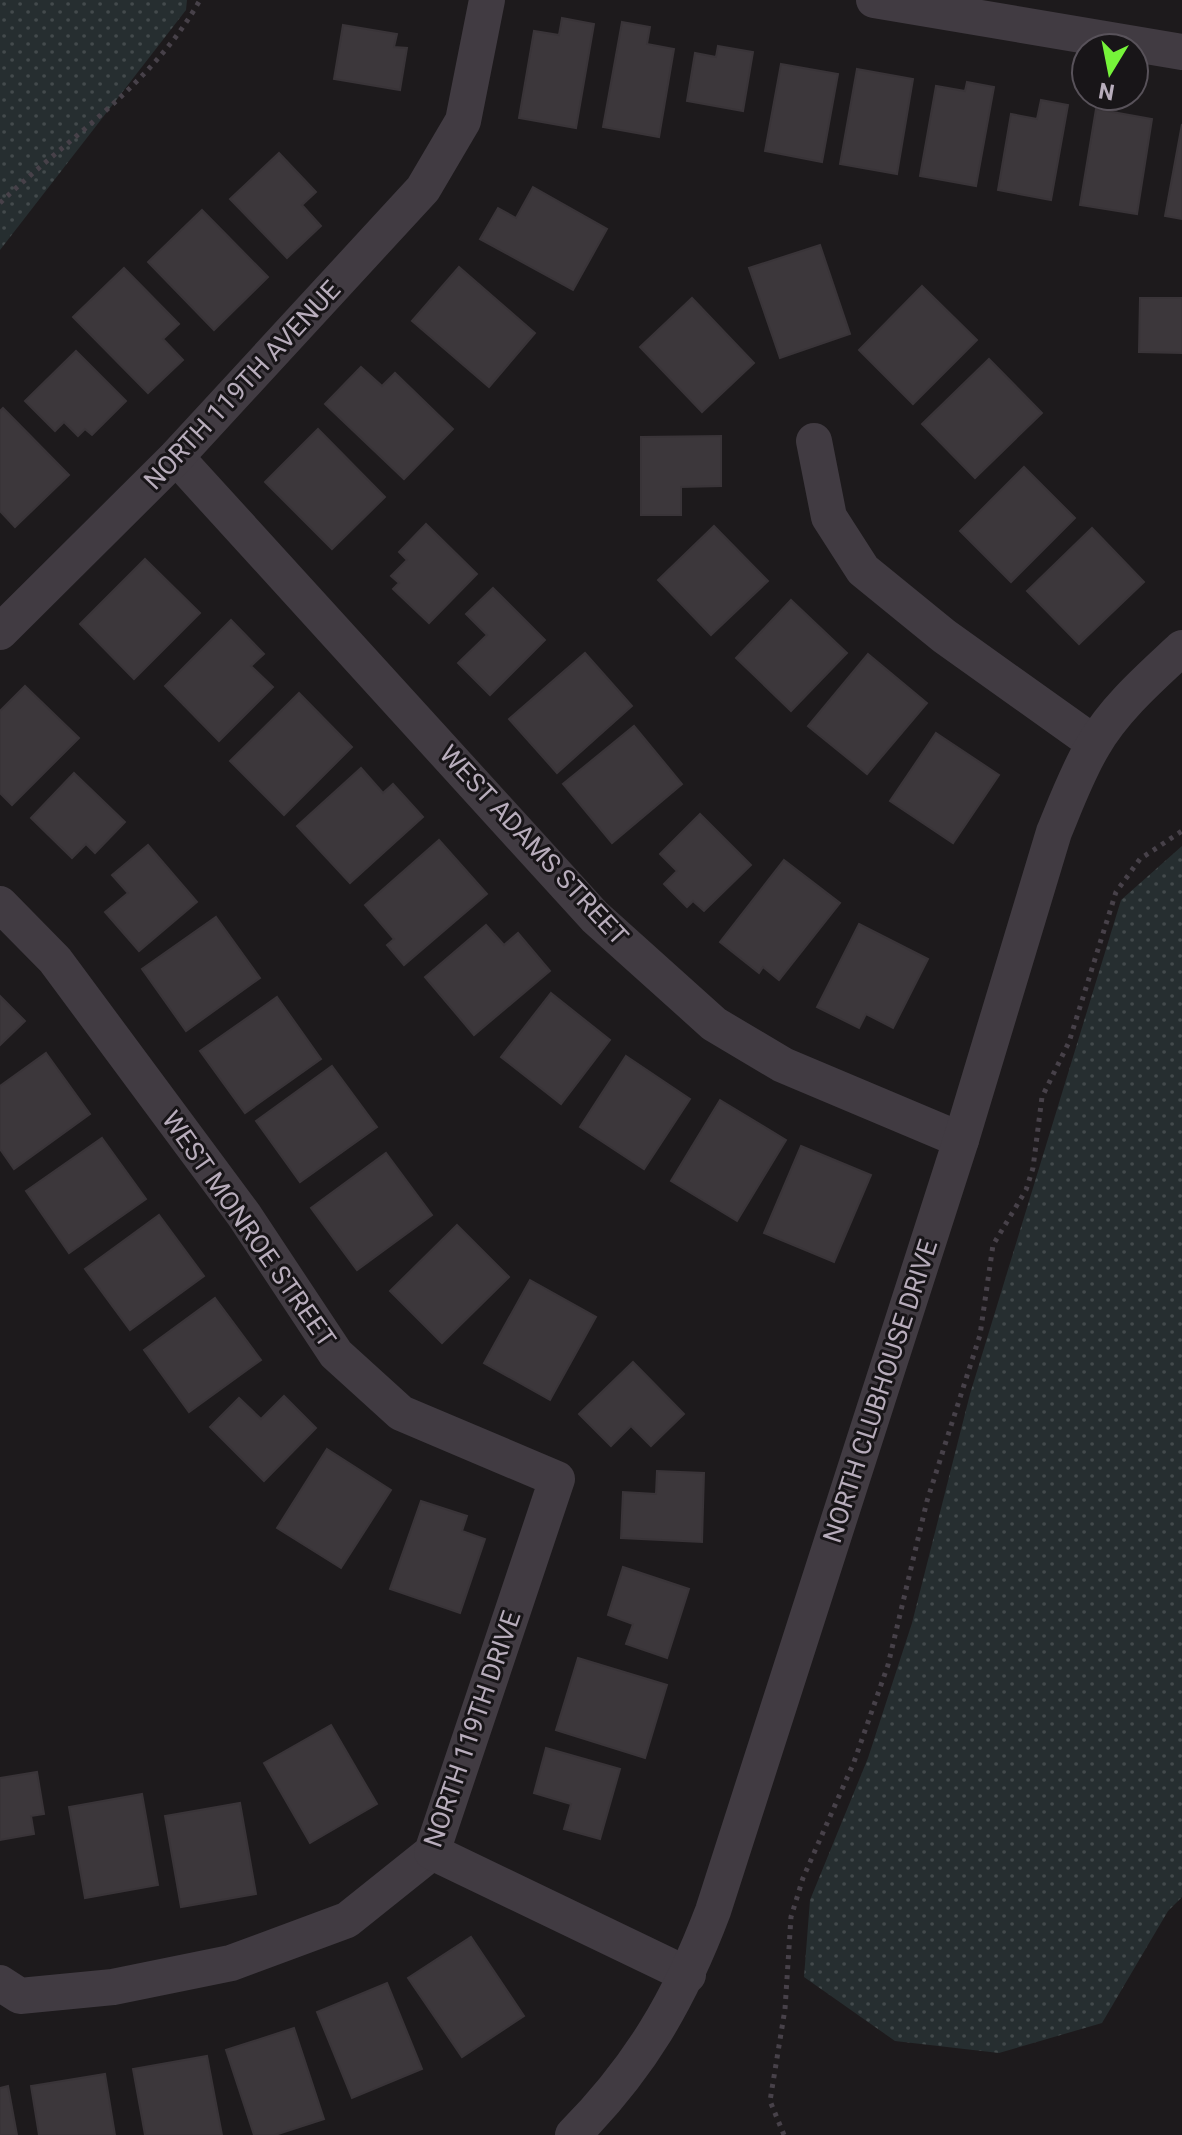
<svg xmlns="http://www.w3.org/2000/svg" width="1182" height="2135" font-family="Roboto,sans-serif">
<style>
.grass{fill:url(#grass-dots)}
.building{fill:#3c373b;stroke:#393438;stroke-width:2}
.lines{fill:none;stroke-linecap:round;stroke-linejoin:round}
.path{stroke:#474149;stroke-width:5;stroke-dasharray:4 6;stroke-linecap:butt}
.minor{stroke:#413b42;stroke-width:36}
.labels{text-anchor:middle;dominant-baseline:central;stroke-width:6;stroke-linejoin:round;paint-order:stroke}
.street-label{font-size:26px;fill:#b8adbc;stroke:#181518}
</style>
<defs>
<pattern id="grass-dots" width="8" height="8" patternUnits="userSpaceOnUse" patternTransform="scale(2)"><rect width="8" height="8" fill="#262e30"/><path d="M2 2h.1M6 6h.1" fill="none" stroke="#434a4c" stroke-width="1.8" stroke-linecap="round"/></pattern>
</defs>
<rect width="100%" height="100%" fill="#1d1a1c"/>
<!-- grass -->
<g class="grass">
<path d="M0 0H187L186 10 0 250Z"/>
<path d="M1182 846V1897L1168 1911 1102 2023 999 2053 895 2041 804 1977 810 1900 868 1758 912 1623 970 1394 1121 900Z"/>
</g>
<!-- building -->
<g class="building">
<path d="M562 18 594 24 576 128 519 118 534 31 559 35Z"/>
<path d="M622 22 650 27 647 44 674 49 659 137 603 127Z"/>
<path d="M343 25 397 34 394 47 407 48 400 90 334 79Z"/>
<path d="M718 46 753 52 743 111 687 101 695 53 716 57Z"/>
<path d="M781 64 838 74 822 162 765 151Z"/>
<path d="M857 69 913 79 897 174 840 164Z"/>
<path d="M967 82 994 87 976 186 920 176 936 86 965 91Z"/>
<path d="M1041 100 1068 105 1051 200 998 190 1011 114 1037 119Z"/>
<path d="M1096 109 1152 119 1137 214 1080 205Z"/>
<path d="M1182 124V219L1165 216Z"/>
<path d="M279 153 316 192 302 205 321 226 287 258 230 199Z"/>
<path d="M533 187 607 229 573 290 480 239 498 208 516 218Z"/>
<path d="M202 210 268 277 214 330 148 262Z"/>
<path d="M820 245 850 334 780 358 749 268Z"/>
<path d="M459 267 535 333 489 387 412 321Z"/>
<path d="M124 268 179 324 163 339 183 360 148 393 73 317Z"/>
<path d="M922 286 977 340 913 404 859 350Z"/>
<path d="M692 298 754 363 702 412 640 347Z"/>
<path d="M1140 298H1182V353L1139 352Z"/>
<path d="M76 351 126 401 92 435 85 429 78 436 64 422 55 431 25 401Z"/>
<path d="M989 359 1042 413 975 478 922 424Z"/>
<path d="M361 367 382 386 395 373 453 429 404 479 325 404Z"/>
<path d="M3 408 69 475 15 527 0 511V411Z"/>
<path d="M318 429 385 497 332 549 265 482Z"/>
<path d="M721 436V486L681 487V515H641V437Z"/>
<path d="M1024 467 1075 518 1011 582 960 531Z"/>
<path d="M426 524 477 574 429 623 393 589 399 583 391 576 407 560 399 552Z"/>
<path d="M714 526 768 581 711 635 658 580Z"/>
<path d="M1092 528 1144 582 1079 644 1027 591Z"/>
<path d="M145 559 200 613 134 679 80 624Z"/>
<path d="M493 588 545 640 490 695 458 663 487 635 466 614Z"/>
<path d="M791 600 847 653 791 711 736 658Z"/>
<path d="M231 620 264 654 251 666 273 687 219 741 165 686Z"/>
<path d="M585 653 632 706 557 773 509 719Z"/>
<path d="M868 654 927 703 867 774 808 726Z"/>
<path d="M25 686 79 738 12 805 0 793V711Z"/>
<path d="M299 693 352 747 284 815 230 761Z"/>
<path d="M634 726 682 784 612 843 563 784Z"/>
<path d="M936 733 999 775 953 843 890 801Z"/>
<path d="M361 768 383 793 393 784 423 817 350 883 297 826Z"/>
<path d="M74 773 125 822 95 853 86 844 72 858 31 818Z"/>
<path d="M700 814 751 865 704 911 693 901 687 907 664 884 677 871 660 854Z"/>
<path d="M439 840 487 894 404 965 387 945 394 939 365 905Z"/>
<path d="M148 845 197 902 139 951 105 912 128 893 112 875Z"/>
<path d="M784 860 840 903 779 980 763 967 759 973 720 942Z"/>
<path d="M216 917 260 978 186 1031 142 969Z"/>
<path d="M859 924 928 959 893 1028 866 1014 859 1028 817 1007Z"/>
<path d="M486 925 504 945 518 933 550 971 474 1035 425 977Z"/>
<path d="M551 993 610 1040 561 1104 501 1057Z"/>
<path d="M0 996 25 1021 0 1045Z"/>
<path d="M277 997 321 1059 245 1113 200 1051Z"/>
<path d="M46 1053 90 1114 14 1169 0 1149V1086Z"/>
<path d="M626 1056 690 1099 644 1169 580 1127Z"/>
<path d="M332 1066 377 1127 300 1182 256 1121Z"/>
<path d="M720 1100 786 1140 737 1221 671 1181Z"/>
<path d="M102 1138 146 1199 69 1253 26 1191Z"/>
<path d="M801 1146 871 1175 834 1262 764 1233Z"/>
<path d="M386 1153 432 1215 357 1270 311 1208Z"/>
<path d="M159 1215 204 1276 130 1330 85 1269Z"/>
<path d="M457 1225 509 1277 442 1343 390 1291Z"/>
<path d="M530 1280 596 1317 550 1400 484 1363Z"/>
<path d="M215 1298 261 1360 189 1412 144 1350Z"/>
<path d="M633 1362 684 1414 651 1446 631 1426 611 1446 579 1414Z"/>
<path d="M284 1396 316 1428 264 1481 210 1427 239 1398 261 1419Z"/>
<path d="M327 1449 391 1490 341 1568 277 1528Z"/>
<path d="M657 1471 704 1473 702 1542 621 1538 623 1492 656 1494Z"/>
<path d="M421 1501 467 1516 462 1531 485 1539 460 1613 390 1589Z"/>
<path d="M623 1567 689 1589 667 1658 626 1644 633 1624 608 1615Z"/>
<path d="M578 1658 667 1685 645 1758 556 1730Z"/>
<path d="M331 1725 377 1804 310 1843 264 1763Z"/>
<path d="M546 1748 620 1769 600 1839 564 1829 571 1804 534 1793Z"/>
<path d="M37 1772 44 1814 31 1816 34 1834 0 1840V1778Z"/>
<path d="M142 1794 158 1885 85 1898 69 1807Z"/>
<path d="M240 1803 256 1894 181 1907 165 1816Z"/>
<path d="M471 1937 524 2016 462 2057 408 1978Z"/>
<path d="M387 1983 422 2069 352 2098 317 2012Z"/>
<path d="M294 2028 324 2119 275 2135H254L226 2050Z"/>
<path d="M207 2056 222 2135H145L133 2069Z"/>
<path d="M105 2074 115 2135H39L31 2086Z"/>
<path d="M8 2086 17 2135H0V2088Z"/>
</g>
<g class="lines">
<!-- path -->
<g class="path">
<path d="M0 203C69 137 152 85 200 0"/>
<path d="M784 2135 770 2101 785 2009 791 1917 803 1878 854 1762 888 1665 927 1501 980 1335 993 1245 1026 1190 1033 1168 1042 1097 1069 1042 1116 892 1140 859 1182 831"/>
</g>
<!-- minor -->
<g class="minor">
<path d="M874 0 1182 52"/>
<path d="M814 441 829 517 863 570 944 636 1094 743"/>
<path d="M176 457 595 917 714 1024 783 1065 961 1140"/>
<path d="M0 632 176 457 423 189 463 121 487 0"/>
<path d="M0 904 55 960 244 1215 336 1354 401 1413 557 1479 432 1852 347 1920 231 1963 113 1987 20 1996 0 1983"/>
<path d="M432 1852 688 1975"/>
<path d="M573 2135C640 2067 679 2001 713 1911L961 1140 1054 832C1066 803 1077 773 1093 746 1115 708 1151 677 1182 648"/>
</g>
</g>
<g class="labels">
<!-- street labels -->
<g class="street-label">
<text transform="translate(242 385) rotate(-47)">NORTH 119TH AVENUE</text>
<text transform="translate(534 845) rotate(47)">WEST ADAMS STREET</text>
<text transform="translate(249 1229) rotate(55)">WEST MONROE STREET</text>
<text transform="translate(880 1391) rotate(-72)">NORTH CLUBHOUSE DRIVE</text>
<text transform="translate(472 1729) rotate(-71)">NORTH 119TH DRIVE</text>
</g>
</g>
<!-- north arrow -->
<g transform="translate(1110 72) rotate(190)"><circle r="38" fill="#181518" stroke="#58525a" stroke-width="2"/>
<path d="M0-6L14 30L0 20L-14 30Z" fill="#76f43a"/>
<text y="-12" font-size="22" font-weight="bold" text-anchor="middle" fill="#b8adbc">N</text>
</g>
</svg>
